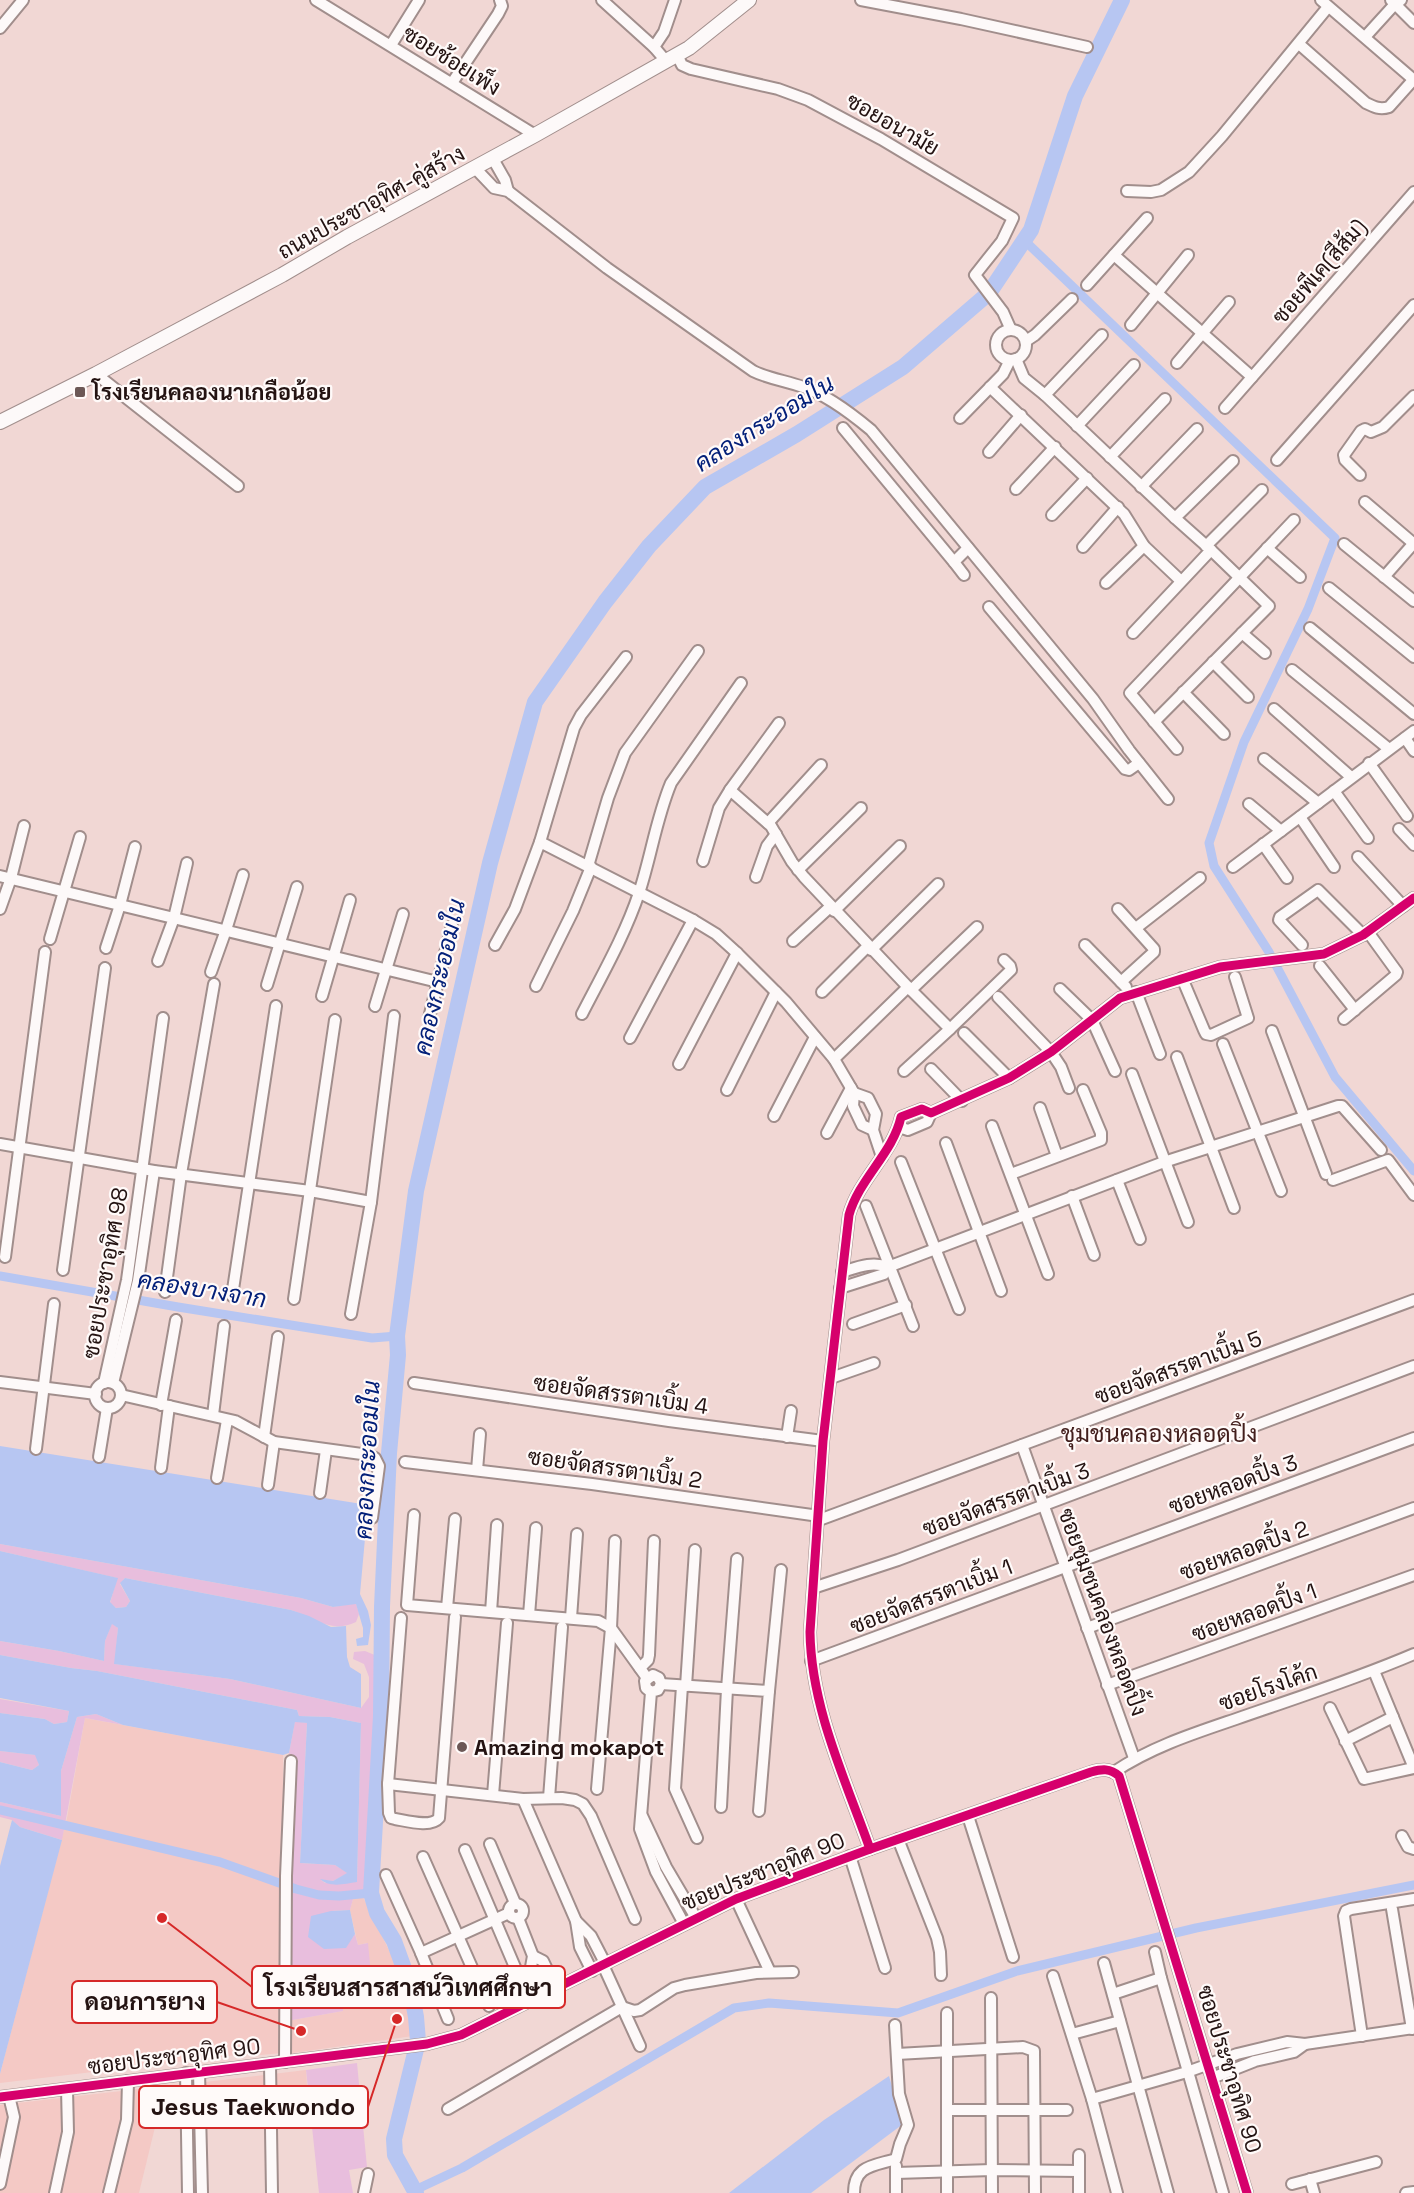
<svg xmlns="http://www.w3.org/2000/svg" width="1414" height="2193" font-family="'Space Grotesk',Sarabun,sans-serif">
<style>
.built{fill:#f4c9c5}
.green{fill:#e8bedd}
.water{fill:#b7c6f2}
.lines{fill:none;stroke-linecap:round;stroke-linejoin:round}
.canal{stroke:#b7c6f2;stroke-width:9}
.river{stroke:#b7c6f2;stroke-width:16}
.minor-casing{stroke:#a18e8c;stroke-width:14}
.major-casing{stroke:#a18e8c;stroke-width:16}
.minor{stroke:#fdf9f9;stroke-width:10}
.major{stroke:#fdf9f9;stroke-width:14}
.cycleway-casing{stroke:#fffaf9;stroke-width:13}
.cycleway{stroke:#d6006c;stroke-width:9}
.poi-dot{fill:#6c5856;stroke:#fffaf9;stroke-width:2}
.labels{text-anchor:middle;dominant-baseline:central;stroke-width:4.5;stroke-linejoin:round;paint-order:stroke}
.street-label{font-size:22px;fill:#241312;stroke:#fffaf9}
.poi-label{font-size:22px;font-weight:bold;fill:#241312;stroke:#fffaf9;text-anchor:start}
.water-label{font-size:24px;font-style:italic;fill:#042079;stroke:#fffaf9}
.neighbourhood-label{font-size:24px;fill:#421e1c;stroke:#fffaf9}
.leader{fill:none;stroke:#d62828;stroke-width:2}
.callout-dot{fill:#d62828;stroke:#fffaf9;stroke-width:2}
.callout{fill:#fffaf9;stroke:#d62828;stroke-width:2}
.callout-label{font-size:24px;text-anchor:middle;font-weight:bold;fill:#241312}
</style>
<rect width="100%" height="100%" fill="#f1d7d4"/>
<!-- built -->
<g class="built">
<path d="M85 1718 283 1755 282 2053 261 2055 253 2053 0 2083V2074L67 1818Z"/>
<path d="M363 1897 400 1973 413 2036 286 2054 287 2021 343 2011 342 2001 367 1943 358 1945 350 1910 353 1899Z"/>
<path d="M306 2070 308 2102 205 2112V2082Z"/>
<path d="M165 2086 139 2193H0V2105Z"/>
</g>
<!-- green -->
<g class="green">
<path d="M0 1544 301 1598 333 1607 356 1603 359 1614 356 1622C331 1634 315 1618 291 1610L125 1578 120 1584 130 1601 126 1607 116 1608 110 1603 117 1578 0 1551Z"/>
<path d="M112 1623 118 1628 115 1664 230 1679 361 1708 369 1697V1677L364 1664 353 1659 354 1652 365 1651 377 1656V1722L368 1889 365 1897 353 1899 350 1910 331 1911 346 1947 355 1934 358 1945 368 1943 373 1995 343 2001V2011L287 2021 289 1753 295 1721 307 1723 300 1863 335 1865 348 1873 333 1881 321 1880 325 1883 357 1881 361 1723 330 1717 299 1716 297 1710 97 1671 71 1668 0 1655V1641L59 1651 104 1661 105 1641Z"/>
<path d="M0 1699 69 1711 67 1722 54 1724 45 1719 0 1713Z"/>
<path d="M96 1714 123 1725 85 1718 62 1840 20 1827 12 1820 0 1817V1802L61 1816V1771L77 1717Z"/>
<path d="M0 1751 36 1755 39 1765 32 1770 0 1762Z"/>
<path d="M357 2063 367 2167 349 2170 353 2193H319L306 2070Z"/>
</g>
<!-- water -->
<g class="water">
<path d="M0 1446 368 1505 360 1594 368 1611 371 1625 368 1645 357 1646 356 1639 363 1637V1628L356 1604 333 1607 301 1598 0 1544Z"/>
<path d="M0 1551 118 1578 110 1602 116 1608 126 1607 130 1601 120 1583 125 1578 291 1610 309 1616 331 1627 346 1626 347 1657 350 1667 361 1674V1708L230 1679 114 1664 118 1628 112 1624 105 1641 104 1661 59 1651 0 1641Z"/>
<path d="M0 1655 71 1668 97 1671 297 1710 299 1716 330 1717 361 1723 357 1882C344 1884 330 1888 320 1879L333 1881 347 1873 335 1865 300 1863 307 1723 295 1722 289 1753 283 1755 123 1725 96 1714 77 1717 61 1771V1816L0 1802V1762L32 1770 39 1765 35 1755 0 1751V1713L45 1719 54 1724 67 1722 69 1711 0 1698Z"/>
<path d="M12 1820 20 1827 62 1840 0 2074V1866Z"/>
<path d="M350 1910 355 1934 346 1948 324 1949 308 1937 311 1916 331 1911Z"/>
<path d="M889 2076 903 2124 811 2193H729L824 2120Z"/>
</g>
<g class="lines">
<!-- canal -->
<g class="canal">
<path d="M1024 240 1335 538 1308 609 1244 742 1209 843 1214 866 1269 952 1335 1077 1414 1171"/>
<path d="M0 1276 178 1307 372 1338 397 1336"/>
<path d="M0 1810 220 1862 296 1889 319 1895 339 1896 371 1893"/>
<path d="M415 2190 462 2168 734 2008 769 2003 898 2013 1017 1971 1196 1928 1414 1885"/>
</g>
<!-- river -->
<path class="river" d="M416 2193 395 2155 394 2139 418 2041 416 2017 410 1985 394 1941 377 1913 371 1893 381 1716 382 1607 389 1453 398 1355 397 1336 416 1191 490 863 535 702 605 602 649 546 705 487 797 434 903 367 989 293 1031 230 1075 96 1122 0"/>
<!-- minor casing -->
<g class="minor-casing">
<g id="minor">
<path d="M316 0 535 135"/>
<path d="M602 0 654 47 666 61"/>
<path d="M861 0 961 19 1087 47"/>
<path d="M1321 0 1414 80"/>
<path d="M1391 0 1414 23"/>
<path d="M0 28 23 0"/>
<path d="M1365 37 1395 4 1401 0"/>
<path d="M1299 44 1366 103C1374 107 1380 110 1389 107L1414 79"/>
<path d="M391 45 419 0"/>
<path d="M654 47 664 32 675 0"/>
<path d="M677 55 682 65 691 69 778 89 808 100 881 139 1013 218 1002 241 975 275 1003 312 1011 330"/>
<path d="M452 83 498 14 502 6 500 0"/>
<path d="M493 159 505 180 508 191"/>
<path d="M475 168 494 188 508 191 607 268 753 371C769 379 787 381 803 387 825 394 853 415 871 430L1093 699 1129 750 1168 799"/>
<path d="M1127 191 1151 192 1161 190 1189 172 1222 136 1328 7"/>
<path d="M1114 255 1252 377"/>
<path d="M1087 285 1147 218"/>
<path d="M1131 325 1188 255"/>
<circle cx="1011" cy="345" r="15"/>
<path d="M1026 341 1035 335 1072 299"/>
<path d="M1016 359 1024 378 1045 395 1175 518"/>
<path d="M1177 363 1229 302"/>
<path d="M96 374 238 486"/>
<path d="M990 387 1124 514 1144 546 1181 581"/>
<path d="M1045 395 1102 335"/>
<path d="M1225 408 1414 192"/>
<path d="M960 418 1003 374 1010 360"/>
<path d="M1077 426 1134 365"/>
<path d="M843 428 954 562"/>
<path d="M989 452 1021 415"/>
<path d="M1110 457 1165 399"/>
<path d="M1277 460 1414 305"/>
<path d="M1360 475 1345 460 1344 455 1361 431 1365 429 1371 432 1383 427 1414 396"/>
<path d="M1141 487 1197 429"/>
<path d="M1016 489 1055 447"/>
<path d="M1365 502 1413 543"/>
<path d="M1052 515 1087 478"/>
<path d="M1344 544 1414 601"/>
<path d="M1206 546 1262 490"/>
<path d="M1083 547 1118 507"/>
<path d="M1267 548 1300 577"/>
<path d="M964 575 954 562 968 548"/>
<path d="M1384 577 1414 543"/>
<path d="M1106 583 1144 546"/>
<path d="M1329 588 1414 657"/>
<path d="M989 607 1125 769 1129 770 1139 763"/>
<path d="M1310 628 1414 714"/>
<path d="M1133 633 1211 550"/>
<path d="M1242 633 1265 653"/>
<path d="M1213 662 1248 697"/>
<path d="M1292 670 1389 749"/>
<path d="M1183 692 1224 734"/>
<path d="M1274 709 1351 777"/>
<path d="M1154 722 1269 606 1211 550 1175 518 1233 461"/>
<path d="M1405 738 1414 751"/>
<path d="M1177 749 1130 693 1294 520"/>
<path d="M1264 759 1318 803"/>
<path d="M1369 763 1407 816"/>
<path d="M730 790 779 723"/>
<path d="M1334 791 1368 838"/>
<path d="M1249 804 1281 831"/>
<path d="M1300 817 1334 867"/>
<path d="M768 823 821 765"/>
<path d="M1399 829 1414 845"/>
<path d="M540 842 574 728 581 715 626 657"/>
<path d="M1263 844 1287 878"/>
<path d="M1358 857 1403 906"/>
<path d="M703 861 719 808 730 790 771 826 792 862 804 877 908 987"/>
<path d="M588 866 608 798 625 753 698 651"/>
<path d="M1233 867 1414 731"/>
<path d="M798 870 861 808"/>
<path d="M0 876 438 982"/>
<path d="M756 877 767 846 776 834"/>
<path d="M0 909 11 878 24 826"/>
<path d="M1118 909 1154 949V952L1121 982"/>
<path d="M834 911 900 846"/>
<path d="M1136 928 1200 878"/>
<path d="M50 939 80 837"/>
<path d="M793 941 830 907"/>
<path d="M495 945 515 909 540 842 693 920 716 934 737 953 786 1002 834 1059 854 1093 853 1106 862 1125 873 1130"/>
<path d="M1085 945 1126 987"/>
<path d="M1302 945 1279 920 1280 917 1318 890 1363 935"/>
<path d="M106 948 120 905 135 847"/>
<path d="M871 950 938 884"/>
<path d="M158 961 174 918 187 863"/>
<path d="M1320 966 1355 1010"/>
<path d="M211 972 226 930 243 875"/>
<path d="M1182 978 1204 1030 1206 1034 1211 1035 1248 1018 1235 977"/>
<path d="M267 985 297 887"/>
<path d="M536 986 573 911 591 867"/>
<path d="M1060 989 1092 1020 1115 1071"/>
<path d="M911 990 977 927"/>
<path d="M822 992 868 946"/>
<path d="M1136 992 1160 1054"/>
<path d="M322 996 350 900"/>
<path d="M998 997 1051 1052 1061 1067 1069 1088"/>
<path d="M375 1006 403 914"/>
<path d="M582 1014C602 975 625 935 639 893 651 857 656 819 671 783L741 683"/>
<path d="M429 1018 452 925"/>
<path d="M1344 1019 1396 975 1397 972 1368 932"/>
<path d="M950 1029 1011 970 1010 966 1004 960"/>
<path d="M1272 1031 1326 1174"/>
<path d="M964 1033 1009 1078"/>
<path d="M630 1038 693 920"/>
<path d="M1223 1044 1281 1191"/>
<path d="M1177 1057 1234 1208"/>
<path d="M834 1059 908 987 950 1029 904 1071"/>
<path d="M679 1064 737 953"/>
<path d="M931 1069 962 1101"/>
<path d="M1132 1074 1188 1222"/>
<path d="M727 1090 776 992"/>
<path d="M854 1093 868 1098 876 1114 873 1130 882 1157"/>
<path d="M1040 1108 1057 1156"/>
<path d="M774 1116 815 1037"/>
<path d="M992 1126 1048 1274"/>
<path d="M899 1127 908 1130 927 1122 931 1113"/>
<path d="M827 1133 851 1088"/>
<path d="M946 1143 1001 1291"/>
<path d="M0 1144 154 1171 310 1191 371 1202"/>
<path d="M901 1162 959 1309"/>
<path d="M1011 1174 1101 1140V1133L1083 1090"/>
<path d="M1117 1180 1140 1239"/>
<path d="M1333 1180 1388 1160 1414 1195"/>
<path d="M1072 1196 1094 1255"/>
<path d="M866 1206 913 1326"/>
<path d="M5 1257 45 952"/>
<path d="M63 1270 105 968"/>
<path d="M842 1272C858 1267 872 1261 888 1267L1164 1162 1338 1106H1342L1381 1150"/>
<path d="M840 1288 884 1274 888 1267"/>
<path d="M165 1292 181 1174 214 984"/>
<path d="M232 1296 276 1006"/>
<path d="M294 1299 335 1020"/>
<path d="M351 1314 371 1202 394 1016"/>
<path d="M853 1324 906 1305"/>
<path d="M831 1378 874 1363"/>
<path d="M0 1382 96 1394"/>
<circle cx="108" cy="1395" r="13"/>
<path d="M104 1383 127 1280 163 1018"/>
<path d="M113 1383 138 1281 154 1171"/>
<path d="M414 1383 669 1421 823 1441"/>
<path d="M121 1395 235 1421 274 1442 369 1455 375 1458 379 1466 372 1518"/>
<path d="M161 1405 176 1320"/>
<path d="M213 1415 224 1326"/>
<path d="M264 1437 278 1337"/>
<path d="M787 1437 791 1411"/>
<path d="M1022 1445 1134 1758"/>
<path d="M36 1449 54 1304"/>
<path d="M99 1457 107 1408"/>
<path d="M405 1462 592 1484 819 1516"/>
<path d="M161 1468 169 1406"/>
<path d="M477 1470 480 1434"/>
<path d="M217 1478 227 1420"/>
<path d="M268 1485 274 1442"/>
<path d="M320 1493 326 1450"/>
<path d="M414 1515 407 1605 598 1621 611 1628 647 1678"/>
<path d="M819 1520 1414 1300"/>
<path d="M813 1588 898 1560 1414 1366"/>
<path d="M447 1608 455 1519"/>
<path d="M491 1612 497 1525"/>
<path d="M529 1615 536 1528"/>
<path d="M401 1618 388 1784 389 1813 391 1818 395 1819C407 1821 431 1828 439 1818L455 1617"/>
<path d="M571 1618 577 1534"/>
<path d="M1087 1628 1414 1508"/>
<path d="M811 1661 1414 1438"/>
<path d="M640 1668 648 1660 649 1655 654 1541"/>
<path d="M1374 1671 1414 1768"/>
<path d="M661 1684 769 1691 759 1811"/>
<path d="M1107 1685 1414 1575"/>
<path d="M682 1686 675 1789 697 1838"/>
<path d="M686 1686 695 1550"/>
<path d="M769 1691 781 1570"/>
<path d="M651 1692 658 1690 661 1684 659 1678 653 1675 645 1681 646 1688 651 1692 640 1829 656 1872 684 1924"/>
<path d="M1330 1708 1364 1779 1414 1768"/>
<path d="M1345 1741 1393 1717"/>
<path d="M1114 1772C1151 1747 1195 1733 1236 1719 1296 1698 1356 1679 1414 1654"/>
<path d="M388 1784 523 1799 562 1798 575 1800 583 1804 591 1816 635 1919"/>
<path d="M597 1789 611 1628 615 1541"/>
<path d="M493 1795 507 1623"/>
<path d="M549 1798 562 1627"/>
<path d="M523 1799 576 1921 580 1947 592 1971"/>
<path d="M721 1807 727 1689 737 1559"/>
<path d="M642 1816 666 1867 696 1918"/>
<path d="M968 1816 1013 1957"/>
<path d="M1402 1836 1408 1847 1414 1849"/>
<path d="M898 1839 937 1938 940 1952 941 1975"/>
<path d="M490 1844 515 1903"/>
<path d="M870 1849C845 1779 811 1707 810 1632L823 1441 849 1215C859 1179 893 1153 901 1117L922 1109 931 1113 1009 1078 1051 1052 1120 998 1220 967 1324 954 1363 935 1414 898"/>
<path d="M465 1850 523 1986"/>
<path d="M850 1856 885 1968"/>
<path d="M423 1857 489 2006"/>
<path d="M386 1875 421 1953 448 2019"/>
<path d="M736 1899 770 1972"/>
<circle cx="516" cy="1911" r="7"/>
<path d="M1392 1909 1412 2029"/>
<path d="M518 1918 533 1956 531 1967 543 1995"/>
<path d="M576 1921 591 1936 605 1963"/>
<path d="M1155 1952 1161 1978 1223 2193"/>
<path d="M421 1953 509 1913"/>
<path d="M533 1956 543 1961 556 1988"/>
<path d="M1104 1963 1168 2193"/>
<path d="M603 1965 640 2046"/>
<path d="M1053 1976 1092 2099 1117 2193"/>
<path d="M1113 1994 1161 1978"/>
<path d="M991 1998 992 2193"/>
<path d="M1072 2034 1120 2021"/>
<path d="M1362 2036 1344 1916 1346 1911 1351 1909 1414 1899"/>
<path d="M897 2054 1023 2047 1034 2051 1035 2193"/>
<path d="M285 2062 286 1876 291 1761"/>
<path d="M270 2064 272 2193"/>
<path d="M199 2072 202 2193"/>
<path d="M186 2073 188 2193"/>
<path d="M1212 2078 1255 2061 1294 2052 1305 2044"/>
<path d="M0 2097 427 2044 461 2035 736 1899 870 1849 1091 1772C1102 1769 1110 1768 1119 1776L1247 2193"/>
<path d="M1092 2099 1187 2072 1237 2054 1287 2042 1305 2044 1414 2028"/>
<path d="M448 2109 622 2007 634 2011 640 2010 674 1988 685 1985 756 1973 793 1972"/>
<path d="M948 2110H1067"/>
<path d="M896 2173 992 2170 1079 2171"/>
<path d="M1310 2179 1314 2193"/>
<path d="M0 2184 14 2117 9 2096"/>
<path d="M1292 2184 1376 2162"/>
<path d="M55 2193 68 2132 67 2089"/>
<path d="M109 2193 127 2120 128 2081"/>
<path d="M364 2193 368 2174"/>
<path d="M854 2193C854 2165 874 2166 896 2159L900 2144 908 2125 899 2094 895 2025"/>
<path d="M896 2193V2166"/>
<path d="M947 2193V2013"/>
<path d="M1079 2193V2155"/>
<path d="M1406 2193 1414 2192"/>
</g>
</g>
<!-- major casing -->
<g class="major-casing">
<path id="major" d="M0 422 96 374 282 275 347 237 535 135 689 48 749 0"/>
</g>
<!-- minor -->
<use href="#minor" class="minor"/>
<!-- major -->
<use href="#major" class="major"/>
<!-- cycleway casing -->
<g class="cycleway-casing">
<g id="cycleway">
<path d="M870 1849C845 1779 811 1707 810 1632L823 1441 849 1215C859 1179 893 1153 901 1117L922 1109 931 1113 1009 1078 1051 1052 1120 998 1220 967 1324 954 1363 935 1414 898"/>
<path d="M0 2097 427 2044 461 2035 736 1899 870 1849 1091 1772C1102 1769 1110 1768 1119 1776L1247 2193"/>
</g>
</g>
<!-- cycleway -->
<use href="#cycleway" class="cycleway"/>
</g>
<!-- markers -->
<g class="poi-dot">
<rect x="74" y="386" width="12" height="12" rx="3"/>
<circle cx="462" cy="1747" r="6"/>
</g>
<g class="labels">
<!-- street labels -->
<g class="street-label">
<text transform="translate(452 60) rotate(32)">ซอยช้อยเพ็ง</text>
<text transform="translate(893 124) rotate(30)">ซอยอนามัย</text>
<text transform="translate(371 202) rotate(-29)">ถนนประชาอุทิศ-คู่สร้าง</text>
<text transform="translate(1319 271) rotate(-49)">ซอยพีเค(สีส้ม)</text>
<text transform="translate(105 1273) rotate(-80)">ซอยประชาอุทิศ 98</text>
<text transform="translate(1178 1367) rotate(-20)">ซอยจัดสรรตาเบิ้ม 5</text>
<text transform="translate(621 1394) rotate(8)">ซอยจัดสรรตาเบิ้ม 4</text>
<text transform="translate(615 1468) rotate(8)">ซอยจัดสรรตาเบิ้ม 2</text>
<text transform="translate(1233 1484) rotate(-20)">ซอยหลอดปิ้ง 3</text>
<text transform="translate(1006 1499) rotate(-20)">ซอยจัดสรรตาเบิ้ม 3</text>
<text transform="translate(1244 1550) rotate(-20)">ซอยหลอดปิ้ง 2</text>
<text transform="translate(931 1596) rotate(-21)">ซอยจัดสรรตาเบิ้ม 1</text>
<text transform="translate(1103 1612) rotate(70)">ซอยชุมชนคลองหลอดปิ้ง</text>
<text transform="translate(1254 1612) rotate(-20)">ซอยหลอดปิ้ง 1</text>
<text transform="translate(1268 1687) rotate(-19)">ซอยโรงโค้ก</text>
<text transform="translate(763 1871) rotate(-22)">ซอยประชาอุทิศ 90</text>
<text transform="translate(174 2056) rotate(-7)">ซอยประชาอุทิศ 90</text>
<text transform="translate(1230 2069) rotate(73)">ซอยประชาอุทิศ 90</text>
</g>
<!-- poi labels -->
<g class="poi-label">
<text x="92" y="392">โรงเรียนคลองนาเกลือน้อย</text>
<text x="474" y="1747">Amazing mokapot</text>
</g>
<!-- water labels -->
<g class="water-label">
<text transform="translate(764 423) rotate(-32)">คลองกระออมใน</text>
<text transform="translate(439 977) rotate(-77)">คลองกระออมใน</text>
<text transform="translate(202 1289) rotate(9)">คลองบางจาก</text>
<text transform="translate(367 1460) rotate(-87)">คลองกระออมใน</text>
</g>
<!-- neighbourhood labels -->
<g class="neighbourhood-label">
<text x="1159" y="1433">ชุมชนคลองหลอดปิ้ง</text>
</g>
</g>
<!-- callouts -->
<path class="leader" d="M162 1918L252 1987M301 2031L217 2002M397 2019L368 2107"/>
<g class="callout-dot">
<circle cx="162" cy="1918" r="6"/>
<circle cx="301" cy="2031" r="6"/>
<circle cx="397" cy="2019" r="6"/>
</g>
<g class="callout">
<rect x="252" y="1966" width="313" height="42" rx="6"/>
<rect x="72" y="1981" width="145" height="42" rx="6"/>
<rect x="139" y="2086" width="229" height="42" rx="6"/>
</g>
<g class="callout-label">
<text x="408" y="1996">โรงเรียนสารสาสน์วิเทศศึกษา</text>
<text x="145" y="2010">ดอนการยาง</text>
<text x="253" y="2115">Jesus Taekwondo</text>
</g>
</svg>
